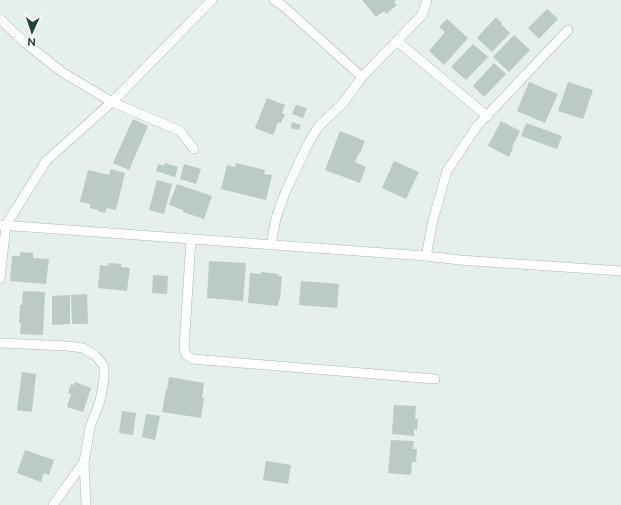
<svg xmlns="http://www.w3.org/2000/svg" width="621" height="505" font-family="Raleway,sans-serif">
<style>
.building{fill:#bbcac3}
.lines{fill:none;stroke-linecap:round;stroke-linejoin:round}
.street-casing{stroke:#a8b8b1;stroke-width:10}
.street{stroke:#fff;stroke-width:9}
</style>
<rect width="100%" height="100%" fill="#e6efea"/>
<!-- building -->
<g class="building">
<path d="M362 0H396L394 2 397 5 386 14 384 11 376 17Z"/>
<path d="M547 9 558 19 539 39 528 28Z"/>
<path d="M496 17 502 23 501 24 510 33 492 52 477 38Z"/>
<path d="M447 19 468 38 444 65 429 51 445 32 439 27Z"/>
<path d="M514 35 530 50 509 72 493 57Z"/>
<path d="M473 44 488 57 466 80 451 67Z"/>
<path d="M494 63 506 74 484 97 473 86Z"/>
<path d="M529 82 558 94 545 123 517 111Z"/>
<path d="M568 82 593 90 583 119 558 111Z"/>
<path d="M267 98 285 105 282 113 285 114 281 123 278 122 273 135 255 128Z"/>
<path d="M296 105 307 108 303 118 292 114Z"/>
<path d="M133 119 148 126 129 170 113 163Z"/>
<path d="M501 121 520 131 512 147 513 148 509 157 488 146Z"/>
<path d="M292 122 301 125 299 130 291 128Z"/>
<path d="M526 123 562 136 557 149 521 136Z"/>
<path d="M340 131 365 141 360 153H359L355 162 366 167 360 183 325 170Z"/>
<path d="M394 161 419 172 406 199 382 188Z"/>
<path d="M165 163 178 167 175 177 156 171 158 164 164 166Z"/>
<path d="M236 163 265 170 264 174 272 175 266 200 221 189 227 165 235 167Z"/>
<path d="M184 164 201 169 196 184 180 179Z"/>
<path d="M111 169 125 173 116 210 107 208 105 213 98 211V210L90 208V204L80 202 88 170 109 175Z"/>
<path d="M157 180 172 184 164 214 149 210Z"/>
<path d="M177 184 212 196 204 219 183 212V210L169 205Z"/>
<path d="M20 252 33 253V258L49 259 46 284 10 281 12 256H20Z"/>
<path d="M209 261 246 263 243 301 207 298Z"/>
<path d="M109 263 121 264V267L130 268 127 291 98 288 100 265 108 266Z"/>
<path d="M261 272 279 274 278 276H282L280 299H279L278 306 248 303 250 273 261 274Z"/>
<path d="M153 275 168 276 167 294 152 293Z"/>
<path d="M301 281 339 284 337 308 299 305Z"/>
<path d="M23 291 45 292 43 335 20 334 21 323H19L20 305H22Z"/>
<path d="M87 294 88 324H72L71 295Z"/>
<path d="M70 295V324L52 325V296Z"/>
<path d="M22 372 36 374 32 412 17 410Z"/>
<path d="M169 377 204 383 202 398H204L201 418 162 412 166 390H167Z"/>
<path d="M75 382 91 388 83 412 67 407 71 394 68 393 71 384 74 385Z"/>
<path d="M394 405 416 406 415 419H418L417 430 414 429V436L392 434Z"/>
<path d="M122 411 136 413 133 435 119 433Z"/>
<path d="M146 414 160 416 155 440 142 437Z"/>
<path d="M391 440 414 441 413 449H417L416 462H412L411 475 388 473Z"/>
<path d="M25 450 54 460 49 475 44 473 41 482 17 473Z"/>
<path d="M266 461 291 465 288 484 263 480Z"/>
</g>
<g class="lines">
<!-- street casing -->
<g class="street-casing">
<g id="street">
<path d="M274 0 282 5 362 77"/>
<path d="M0 19 24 42 62 72 112 102 180 131 194 149"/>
<path d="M397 41 487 116"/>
<path d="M0 225 426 256 460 260 621 271"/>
<path d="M191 239 184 348 186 354 192 359 435 379"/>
<path d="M271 245 276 218 285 193 308 144 318 127 343 103 362 77 422 15 427 0"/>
<path d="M426 256 433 220 447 171 477 126 568 30"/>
<path d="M0 279 6 225 46 161 112 102 212 0"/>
<path d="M0 343 68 346 83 348 95 355 104 366V379L100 401 90 427 84 462 86 505"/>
<path d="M53 505 84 462"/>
</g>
</g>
<!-- street -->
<use href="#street" class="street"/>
</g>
<!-- north arrow -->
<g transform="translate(32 32) rotate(183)" stroke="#f7fbf9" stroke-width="3" paint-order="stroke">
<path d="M0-3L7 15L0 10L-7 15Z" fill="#234238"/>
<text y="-6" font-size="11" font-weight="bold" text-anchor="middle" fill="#234238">N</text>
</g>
</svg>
